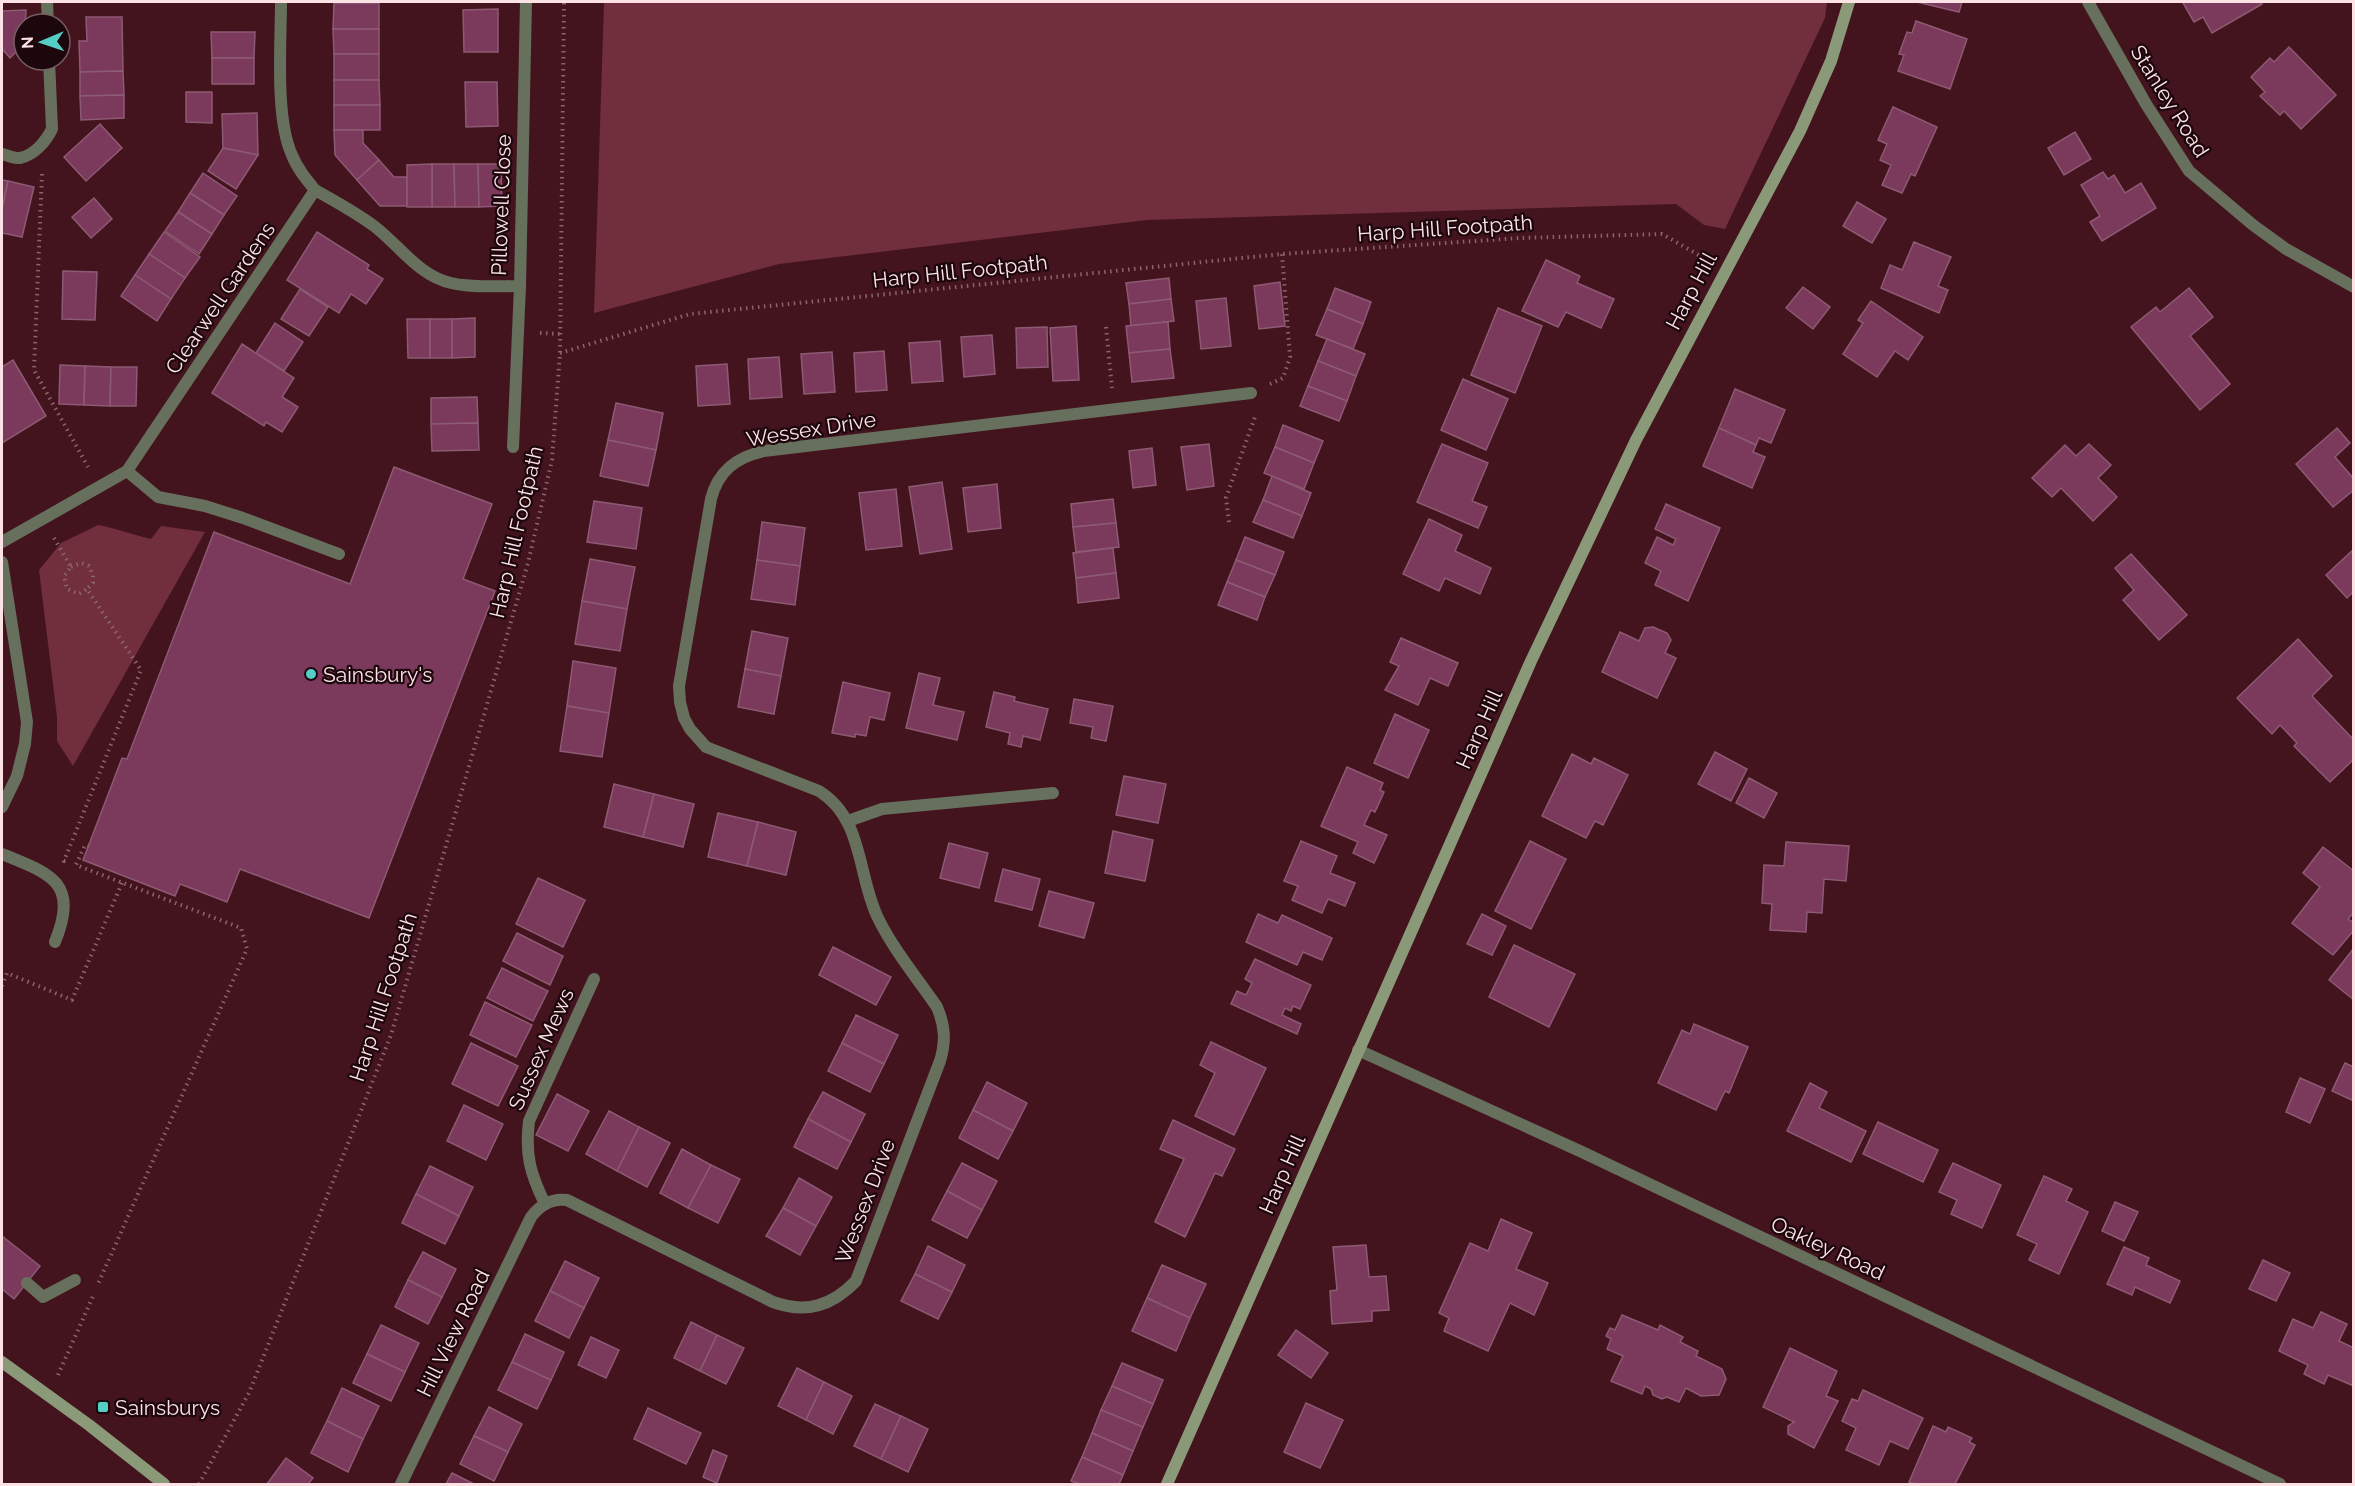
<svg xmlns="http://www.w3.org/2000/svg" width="2355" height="1486" font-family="Raleway,sans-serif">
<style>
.green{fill:#712e3c}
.building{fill:#7b395c;stroke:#8d5a73;stroke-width:1.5}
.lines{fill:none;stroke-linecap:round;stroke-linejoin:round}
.path{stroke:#8c646c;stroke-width:4;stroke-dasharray:1.5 4.5;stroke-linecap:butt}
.lane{stroke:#66705c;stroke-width:12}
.street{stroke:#66705c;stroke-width:12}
.secondary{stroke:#8a9a79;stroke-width:12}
.poi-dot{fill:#55cec6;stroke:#1c070c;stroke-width:2}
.labels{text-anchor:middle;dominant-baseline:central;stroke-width:4.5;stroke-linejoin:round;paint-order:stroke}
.street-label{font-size:21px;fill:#fde2e5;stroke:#1c070c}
.poi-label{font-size:21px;fill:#fde2e5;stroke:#1c070c;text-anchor:start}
</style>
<rect width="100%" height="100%" fill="#43131e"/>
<!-- green -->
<g class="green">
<path d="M604 2H1827L1825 18 1725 229 1704 225 1676 204 1147 220 779 264 594 313Z"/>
<path d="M98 525C116 528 133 535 151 539L161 526 205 532 73 766 57 741V717L39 570 61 543Z"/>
</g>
<!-- building -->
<g class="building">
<path d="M1917 2H1962L1959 12Z"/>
<path d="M2186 2H2260L2262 4 2212 33 2203 17 2194 22 2183 3Z"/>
<path d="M334 3H379V29H333Z"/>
<path d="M498 9V52H464L463 10Z"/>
<path d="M26 10 24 44 10 58 2 49V11Z"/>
<path d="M86 17H122L123 71 80 72 79 41H87Z"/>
<path d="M1916 21 1967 39 1950 89 1898 71 1904 55 1899 54 1907 32 1912 33Z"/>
<path d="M333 29H379V54H334Z"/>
<path d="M211 32H255L254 58H212Z"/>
<path d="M2289 47 2336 95 2301 129 2284 111 2280 115 2260 96 2265 92 2251 77 2270 58 2274 62Z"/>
<rect x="334" y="54" width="45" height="26"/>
<rect x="212" y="58" width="42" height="26"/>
<path d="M123 71 124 95 80 96V72Z"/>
<path d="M334 80H379L380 105H334Z"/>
<path d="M465 82H497L498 126 466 127Z"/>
<path d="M186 92H212V123L186 122Z"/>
<path d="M124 95V118L81 120 80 96Z"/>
<rect x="334" y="105" width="46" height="25"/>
<path d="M1893 107 1937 127 1915 176 1911 174 1902 193 1882 185 1891 165 1880 160 1887 144 1878 140Z"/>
<path d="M257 113 258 155 223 148 222 114Z"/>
<path d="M100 124 122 148 86 181 64 157Z"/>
<path d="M334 130H363V143L379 160 357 180 335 155Z"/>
<path d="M2075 132 2091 159 2064 175 2048 148Z"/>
<path d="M223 148 258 155 236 189 208 171Z"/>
<path d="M379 160 394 177H407V206H380L357 180Z"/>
<path d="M432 164H454L455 207H432Z"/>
<path d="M432 164V207H407V165Z"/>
<path d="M454 164H478L479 207H455Z"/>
<path d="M478 164H501L502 206 479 207Z"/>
<path d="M2103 172 2108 179 2114 175 2125 193 2141 183 2156 208 2102 241 2090 222 2100 216 2081 185Z"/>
<path d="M203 173 237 196 224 215 190 193Z"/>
<path d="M2 180 8 181 2 209Z"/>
<path d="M8 181 34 187 22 237 2 233V209Z"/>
<path d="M190 193 224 215 212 234 178 212Z"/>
<path d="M94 198 112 219 91 238 72 217Z"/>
<path d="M1857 202 1886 219 1872 243 1843 226Z"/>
<path d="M178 212 212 234 199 254 165 231Z"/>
<path d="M164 232 200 257 185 278 149 254Z"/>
<path d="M317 232 369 265 367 269 383 279 366 304 351 294 339 313 287 280Z"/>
<path d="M1914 242 1951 257 1938 286 1948 290 1939 313 1881 288 1890 265 1902 270Z"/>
<path d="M149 254 185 278 171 299 135 275Z"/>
<path d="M1546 260 1580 276 1577 283 1614 299 1601 328 1566 312 1558 327 1522 311Z"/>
<path d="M63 271 97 272 95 320 62 319Z"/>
<path d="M135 275 171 299 157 321 121 296Z"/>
<path d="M1169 278 1171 299 1129 304 1126 283Z"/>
<path d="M1280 282 1285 326 1259 329 1254 286Z"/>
<path d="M1803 287 1830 307 1813 329 1786 308Z"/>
<path d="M1335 288 1371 302 1363 324 1327 309Z"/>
<path d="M2189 288 2213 317 2190 336 2230 384 2200 410 2131 327 2156 307 2160 312Z"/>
<path d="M300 289 328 307 309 336 281 319Z"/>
<path d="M1226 298 1231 346 1201 349 1196 301Z"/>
<path d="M1171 299 1174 321 1131 326 1129 304Z"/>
<path d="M1871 301 1923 337 1908 360 1895 351 1877 377 1843 354 1863 323 1858 320Z"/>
<path d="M1498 308 1542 326 1515 393 1471 375Z"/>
<path d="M1327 309 1363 324 1353 349 1316 335Z"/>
<path d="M475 318V357L452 358V319Z"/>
<path d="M407 319H430V358H408Z"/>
<rect x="430" y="319" width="22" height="39"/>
<path d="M1168 322 1170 349 1129 353 1126 326Z"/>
<path d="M275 323 303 342 284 371 256 353Z"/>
<path d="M1076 326 1079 380 1053 381 1050 328Z"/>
<path d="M1047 327 1048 367 1017 368 1016 328Z"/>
<path d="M992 335 995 374 964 377 961 337Z"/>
<path d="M1327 339 1365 354 1356 376 1318 361Z"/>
<path d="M940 341 943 381 912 383 909 343Z"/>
<path d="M242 344 294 378 282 397 298 407 282 432 266 422 264 426 212 393Z"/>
<path d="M1170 349 1174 378 1132 382 1129 353Z"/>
<path d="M884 351 887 390 856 392 854 353Z"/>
<path d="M832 352 835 392 804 394 801 354Z"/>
<path d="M779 357 782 397 750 399 748 359Z"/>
<path d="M13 360 46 416 2 443V367Z"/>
<path d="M1318 361 1356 376 1347 401 1308 386Z"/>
<path d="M727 364 730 404 698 406 696 366Z"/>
<path d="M60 365 85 366 84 405 59 404Z"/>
<path d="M85 366 111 367 110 406 84 405Z"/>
<path d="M111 367H137L136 406H110Z"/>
<path d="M1463 379 1508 399 1486 450 1441 430Z"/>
<path d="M1308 386 1347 401 1339 421 1300 406Z"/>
<path d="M1735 389 1785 410 1771 443 1759 438 1756 445 1719 428Z"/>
<path d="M477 397 478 423 431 424V398Z"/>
<path d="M616 403 663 413 656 450 608 440Z"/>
<path d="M478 423 479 450 432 451 431 424Z"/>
<path d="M1283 425 1323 441 1314 463 1275 447Z"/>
<path d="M1719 428 1756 445 1753 452 1765 457 1752 488 1703 466Z"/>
<path d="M2337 428 2350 443 2335 457 2354 479V490L2333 507 2296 464Z"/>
<path d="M608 440 656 450 648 486 600 476Z"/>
<path d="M1209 444 1214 486 1187 490 1181 447Z"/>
<path d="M1442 444 1488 463 1472 501 1487 507 1478 528 1417 502Z"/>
<path d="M2089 444 2111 465 2098 478 2117 497 2093 521 2061 488 2052 497 2032 478 2065 445 2076 456Z"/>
<path d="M1275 447 1314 463 1304 489 1264 473Z"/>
<path d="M1152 448 1156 485 1133 488 1129 451Z"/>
<path d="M394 467 492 504 463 579 495 591 369 918 240 869 227 902 180 884 175 896 83 860 122 758 127 759 214 532 350 584Z"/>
<path d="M1272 476 1311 493 1302 516 1263 500Z"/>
<path d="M942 482 952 549 920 554 909 487Z"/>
<path d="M997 484 1001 528 968 532 963 488Z"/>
<path d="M896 489 902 546 866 550 859 493Z"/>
<path d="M1113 499 1116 523 1073 527 1071 504Z"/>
<path d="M1263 500 1302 516 1293 538 1253 522Z"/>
<path d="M594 501 642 508 636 549 587 542Z"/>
<path d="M1666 504 1720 528 1688 601 1655 585 1661 571 1645 563 1657 537 1673 545 1676 539 1655 529Z"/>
<path d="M1429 519 1462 535 1455 551 1491 568 1480 594 1445 578 1439 591 1403 574Z"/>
<path d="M762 522 805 528 800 566 757 560Z"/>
<path d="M1116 523 1119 547 1076 552 1073 527Z"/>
<path d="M1245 537 1284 552 1275 575 1236 560Z"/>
<path d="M1113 548 1116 573 1076 578 1073 553Z"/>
<path d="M2354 549V591L2347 598 2326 575Z"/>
<path d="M2131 554 2187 615 2159 640 2123 600 2134 590 2115 568Z"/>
<path d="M590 559 635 567 627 609 582 601Z"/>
<path d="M757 560 800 566 795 605 751 599Z"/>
<path d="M1236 560 1275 575 1265 597 1227 582Z"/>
<path d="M1116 573 1119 598 1078 603 1076 578Z"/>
<path d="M1227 582 1265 597 1257 620 1218 605Z"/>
<path d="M582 601 627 609 620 651 575 644Z"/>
<path d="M1653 627 1667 633 1671 640 1665 653 1676 658 1657 698 1602 672 1620 632 1639 641 1645 628Z"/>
<path d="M752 631 788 638 781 676 745 669Z"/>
<path d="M1401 638 1458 663 1448 686 1430 678 1418 705 1385 690 1399 666 1390 662Z"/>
<path d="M2298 639 2332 676 2312 696 2354 740V759L2330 782 2294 746 2297 743 2280 725 2272 734 2237 698Z"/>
<path d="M573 661 616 668 609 713 567 706Z"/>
<path d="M745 669 781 676 774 714 738 707Z"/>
<path d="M919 673 940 678 933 705 964 712 957 740 906 728Z"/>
<path d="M843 682 890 693 884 720 870 717 866 736 855 734V737L832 733Z"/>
<path d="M994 692 1015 697 1014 701 1048 709 1040 740 1023 736 1021 747 1008 744 1010 733 986 727Z"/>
<path d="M1074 699 1113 706 1106 741 1091 738 1093 727 1070 723Z"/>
<path d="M567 706 609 713 602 757 560 751Z"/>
<path d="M1395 714 1429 730 1408 778 1374 763Z"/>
<path d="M1715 752 1747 769 1731 801 1698 784Z"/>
<path d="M1572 754 1591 764 1594 758 1628 775 1603 825 1595 821 1586 838 1542 816Z"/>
<path d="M1347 767 1383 783 1380 790 1384 792 1375 812 1371 810 1364 825 1387 835 1374 863 1353 853 1358 842 1321 826Z"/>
<path d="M1124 776 1166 784 1158 823 1116 815Z"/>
<path d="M1749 778 1777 793 1764 818 1736 803Z"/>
<path d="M614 784 654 794 643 837 604 827Z"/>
<path d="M654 794 694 804 683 847 643 837Z"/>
<path d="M718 813 758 822 747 866 708 857Z"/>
<path d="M758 822 796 832 786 875 747 866Z"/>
<path d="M1113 831 1153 840 1145 881 1105 873Z"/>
<path d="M1301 841 1337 856 1330 873 1355 883 1345 906 1328 899 1322 913 1292 900 1298 886 1284 881Z"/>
<path d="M1530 841 1566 859 1531 929 1495 911Z"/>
<path d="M1786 842 1849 846 1846 881 1824 879 1822 913 1807 912 1806 932 1770 930 1772 904 1762 903 1764 865 1784 866Z"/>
<path d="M949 843 988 853 979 888 940 878Z"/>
<path d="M2323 847 2354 871V912L2348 919 2354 923V930L2333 955 2292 923 2320 887 2303 873Z"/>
<path d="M1003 869 1040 879 1032 910 995 901Z"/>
<path d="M538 878 585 900 563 947 516 924Z"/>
<path d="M1049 891 1094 903 1084 938 1039 926Z"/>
<path d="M1258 914 1278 923 1282 915 1332 938 1322 960 1303 952 1297 965 1246 942Z"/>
<path d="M1482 914 1506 926 1492 955 1467 944Z"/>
<path d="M517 933 563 956 550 985 503 961Z"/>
<path d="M1514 945 1575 974 1549 1027 1489 997Z"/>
<path d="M833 947 891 977 876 1005 819 975Z"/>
<path d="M2354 948V1000L2329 980Z"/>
<path d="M1255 959 1311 985 1300 1009 1293 1006 1291 1011 1285 1008 1282 1015 1301 1024 1297 1034 1231 1004 1237 991 1246 995 1252 983 1245 979Z"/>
<path d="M502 968 548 991 533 1021 487 998Z"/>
<path d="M485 1002 532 1025 516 1057 470 1035Z"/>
<path d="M856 1015 898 1035 884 1064 842 1043Z"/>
<path d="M1694 1024 1748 1047 1729 1093 1725 1091 1716 1110 1658 1083 1682 1030 1690 1034Z"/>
<path d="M1211 1042 1266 1068 1234 1135 1195 1116 1215 1073 1200 1065Z"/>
<path d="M471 1043 518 1066 498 1106 452 1084Z"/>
<path d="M842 1043 884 1064 870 1092 828 1071Z"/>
<path d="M2345 1063 2354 1067V1101L2332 1091Z"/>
<path d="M2300 1078 2325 1089 2310 1123 2286 1112Z"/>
<path d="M987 1082 1027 1103 1013 1131 973 1110Z"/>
<path d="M1810 1083 1827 1092 1819 1108 1866 1131 1851 1162 1787 1131Z"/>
<path d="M823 1092 865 1114 851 1142 808 1119Z"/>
<path d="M557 1094 589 1111 568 1151 536 1135Z"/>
<path d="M464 1105 503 1124 486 1160 447 1141Z"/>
<path d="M973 1110 1013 1131 998 1159 959 1138Z"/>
<path d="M609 1111 639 1127 617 1171 586 1154Z"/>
<path d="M808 1119 851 1142 837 1169 794 1147Z"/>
<path d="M1173 1120 1235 1149 1222 1176 1215 1173 1185 1237 1155 1222 1184 1159 1160 1149Z"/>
<path d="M1878 1122 1938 1150 1923 1182 1863 1154Z"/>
<path d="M639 1127 670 1143 647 1187 617 1171Z"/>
<path d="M682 1149 711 1165 688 1208 660 1193Z"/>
<path d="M962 1163 997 1181 982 1210 947 1191Z"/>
<path d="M1953 1163 2001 1185 1982 1228 1951 1214 1957 1200 1939 1192Z"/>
<path d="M711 1165 740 1179 718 1223 688 1208Z"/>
<path d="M430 1166 473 1187 459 1216 416 1194Z"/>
<path d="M2044 1176 2072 1189 2066 1201 2088 1212 2059 1274 2029 1260 2037 1244 2017 1235Z"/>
<path d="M799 1178 832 1197 816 1226 783 1208Z"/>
<path d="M947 1191 982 1210 967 1238 932 1220Z"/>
<path d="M416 1194 459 1216 445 1244 402 1223Z"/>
<path d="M2115 1202 2138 1212 2124 1241 2102 1231Z"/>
<path d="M783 1208 816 1226 800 1255 766 1236Z"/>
<path d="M1501 1219 1532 1233 1516 1269 1548 1283 1534 1315 1510 1303 1488 1351 1444 1331 1449 1318 1439 1313 1470 1243 1488 1251Z"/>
<path d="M2 1236 40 1266 14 1299 2 1289Z"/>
<path d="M1366 1245 1369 1277 1386 1276 1389 1310 1372 1311V1321L1332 1324 1330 1291 1337 1290 1333 1247Z"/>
<path d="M928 1246 965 1265 952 1292 915 1274Z"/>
<path d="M2124 1247 2149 1258 2146 1265 2180 1281 2170 1303 2135 1287 2132 1295 2107 1284Z"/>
<path d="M423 1252 456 1269 442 1297 408 1280Z"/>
<path d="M2263 1260 2290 1273 2276 1301 2249 1289Z"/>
<path d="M565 1261 599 1278 584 1308 550 1291Z"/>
<path d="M1162 1265 1206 1284 1190 1318 1147 1298Z"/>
<path d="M915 1274 952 1292 938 1319 901 1301Z"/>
<path d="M408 1280 442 1297 428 1324 395 1307Z"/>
<path d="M550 1291 584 1308 569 1338 535 1321Z"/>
<path d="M1147 1298 1190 1318 1176 1351 1132 1331Z"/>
<path d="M2321 1312 2347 1324 2339 1341 2354 1348V1386L2328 1375 2324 1384 2304 1374 2308 1365 2279 1351 2293 1319 2313 1328Z"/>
<path d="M1622 1315 1658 1330 1660 1325 1683 1337 1680 1342 1698 1351 1696 1356 1722 1369 1726 1379 1719 1395 1701 1396 1686 1388 1679 1402 1667 1397 1662 1399 1653 1395 1651 1389 1645 1386 1642 1394 1611 1381 1623 1356 1607 1349 1611 1339 1606 1336 1610 1328 1615 1330Z"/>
<path d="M691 1322 717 1335 700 1371 674 1358Z"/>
<path d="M381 1325 419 1343 405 1372 367 1354Z"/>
<path d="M1296 1330 1328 1353 1311 1378 1278 1355Z"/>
<path d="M525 1334 564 1352 551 1380 512 1362Z"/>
<path d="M717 1335 744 1348 726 1384 700 1371Z"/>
<path d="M591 1337 619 1350 606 1378 578 1365Z"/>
<path d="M1790 1348 1837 1371 1826 1396 1838 1401 1814 1448 1788 1434V1426L1794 1422 1763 1407Z"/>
<path d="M367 1354 405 1372 391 1401 353 1383Z"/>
<path d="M512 1362 551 1380 537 1409 498 1390Z"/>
<path d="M1122 1363 1163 1380 1153 1404 1112 1386Z"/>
<path d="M797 1368 824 1382 806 1420 778 1406Z"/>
<path d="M824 1382 852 1396 833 1434 806 1420Z"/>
<path d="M1112 1386 1153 1404 1143 1427 1101 1410Z"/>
<path d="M342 1388 379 1406 363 1439 327 1421Z"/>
<path d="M1863 1390 1923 1418 1908 1449 1890 1441 1879 1465 1846 1450 1856 1428 1842 1421 1852 1399 1858 1401Z"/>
<path d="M1306 1403 1343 1420 1320 1468 1284 1452Z"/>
<path d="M875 1404 901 1416 881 1459 854 1446Z"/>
<path d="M489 1407 522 1424 508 1452 474 1436Z"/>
<path d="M648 1408 701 1433 686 1464 634 1439Z"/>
<path d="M1101 1410 1143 1427 1133 1451 1092 1433Z"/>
<path d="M901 1416 928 1429 908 1472 881 1459Z"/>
<path d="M327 1421 363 1439 348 1472 311 1453Z"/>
<path d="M1933 1426 1946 1432 1948 1427 1972 1438 1969 1442 1975 1445 1955 1484H1915L1909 1482Z"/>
<path d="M1092 1433 1133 1451 1123 1475 1082 1457Z"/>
<path d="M474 1436 508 1452 494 1481 460 1464Z"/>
<path d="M713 1450 727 1456 717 1483 703 1477Z"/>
<path d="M1082 1457 1123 1475 1119 1484H1080L1071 1481Z"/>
<path d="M286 1458 313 1478 308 1484H267Z"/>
<path d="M452 1473 474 1484H446Z"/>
</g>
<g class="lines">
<!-- path -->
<g class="path">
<path d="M42 174 34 370 88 467"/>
<path d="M1106 327 1112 388"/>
<path d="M540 333 560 334"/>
<path d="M560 353 690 314 1282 254 1520 238 1662 234 1707 260"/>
<path d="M1270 384 1283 378 1290 357 1282 254"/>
<path d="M1229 522 1226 498 1256 414"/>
<path d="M54 538 71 567 64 576 67 589 79 594 87 589 141 670 64 861H66"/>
<path d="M71 567 81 563 89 566 93 575V583L87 589"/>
<path d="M89 846 85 845 76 865 241 928 247 949 98 1284"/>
<path d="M2 986 7 973 72 1000 122 883"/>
<path d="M58 1375 94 1294"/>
<path d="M199 1484 249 1393 391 1035 528 563 552 460 560 353 564 2"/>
</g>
<!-- lane -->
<g class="lane">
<path d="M513 447 520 286"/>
<path d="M127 471 158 497 205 506 243 518 339 554"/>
<path d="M2 854C51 874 79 882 55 942"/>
<path d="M27 1283 43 1297 75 1280"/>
</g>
<!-- street -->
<g class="street">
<path d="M47 2 48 24"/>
<path d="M2088 2 2146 104 2189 171 2253 225 2286 249 2354 287"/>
<path d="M2 154C7 155 15 159 20 158 35 155 46 141 52 129L49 60"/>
<path d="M315 190C335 201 355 212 374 226 399 245 419 276 451 283 473 288 498 286 520 286L526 2"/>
<path d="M2 542 127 471 315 190C306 179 297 168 292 155 275 119 281 43 281 2"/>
<path d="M2 562 27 722 25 744 17 776 2 807"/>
<path d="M848 821 882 809 1053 793"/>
<path d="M1358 1050 1582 1152 2280 1484"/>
<path d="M545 1204C530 1173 525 1155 529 1121L594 979"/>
<path d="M401 1484 531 1217C540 1205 551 1198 567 1200L773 1302C806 1314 832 1306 856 1281L940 1061C946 1041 945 1026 937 1007 917 978 893 949 878 918 857 875 864 819 819 791L706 747 690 729 684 718 680 702 679 686 711 499C718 471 736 457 764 451L1251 393"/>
</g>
<!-- secondary -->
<g class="secondary">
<path d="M2 1362 89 1425 164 1484"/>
<path d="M1167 1484 1531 661 1636 440 1800 131 1831 61 1849 2"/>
</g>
</g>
<!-- markers -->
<g class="poi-dot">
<circle cx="311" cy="674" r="6"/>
<rect x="97" y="1401" width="12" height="12" rx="3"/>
</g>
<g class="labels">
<!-- street labels -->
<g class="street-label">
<text transform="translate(2170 101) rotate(58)">Stanley Road</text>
<text transform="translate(501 205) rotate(-88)">Pillowell Close</text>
<text transform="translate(1445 228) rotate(-4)">Harp Hill Footpath</text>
<text transform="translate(960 271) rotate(-6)">Harp Hill Footpath</text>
<text transform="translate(1691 291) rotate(-62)">Harp Hill</text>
<text transform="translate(220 298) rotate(-56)">Clearwell Gardens</text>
<text transform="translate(811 429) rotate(-9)">Wessex Drive</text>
<text transform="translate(516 532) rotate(-77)">Harp Hill Footpath</text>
<text transform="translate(1479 729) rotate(-66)">Harp Hill</text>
<text transform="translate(383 997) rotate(-72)">Harp Hill Footpath</text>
<text transform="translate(541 1049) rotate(-66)">Sussex Mews</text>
<text transform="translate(1282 1174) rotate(-66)">Harp Hill</text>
<text transform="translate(865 1201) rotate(-69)">Wessex Drive</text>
<text transform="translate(1828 1248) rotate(25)">Oakley Road</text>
<text transform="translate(453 1333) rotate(-64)">Hill View Road</text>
</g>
<!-- poi labels -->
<g class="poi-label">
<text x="323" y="674">Sainsbury's</text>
<text x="115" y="1407">Sainsburys</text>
</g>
</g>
<!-- border -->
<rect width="2355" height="1486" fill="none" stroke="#fde2e5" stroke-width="6"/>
<!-- north arrow -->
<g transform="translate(42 42) rotate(268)"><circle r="28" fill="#1c070c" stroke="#765f63" stroke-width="1.5"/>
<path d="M0-4.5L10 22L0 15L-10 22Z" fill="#55cec6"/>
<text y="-9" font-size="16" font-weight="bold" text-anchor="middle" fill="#fde2e5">N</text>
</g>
</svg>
